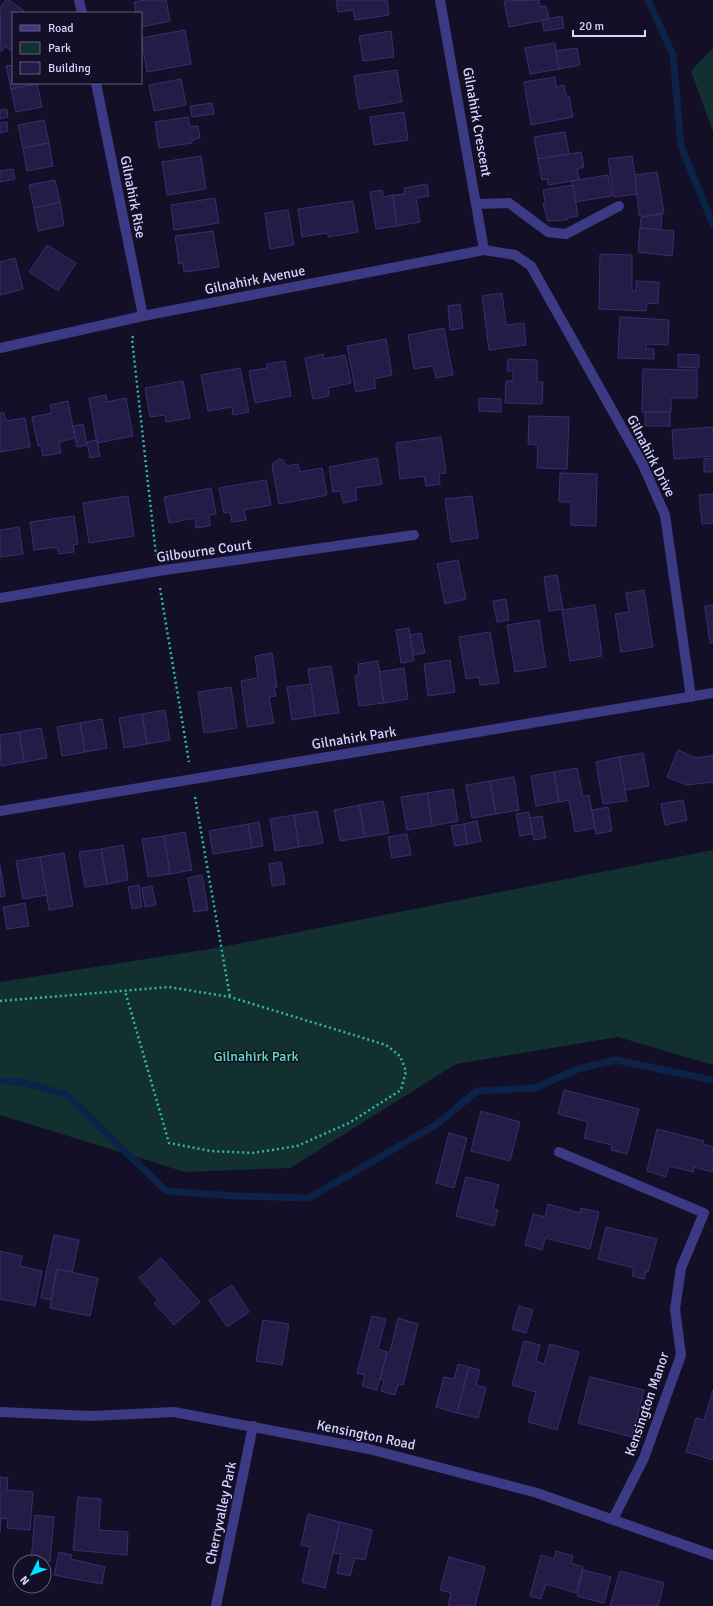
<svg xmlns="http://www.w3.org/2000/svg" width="713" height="1606" font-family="Signika,sans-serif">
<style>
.green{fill:#12302f}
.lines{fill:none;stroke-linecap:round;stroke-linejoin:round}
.stream{stroke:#0c2248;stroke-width:7}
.building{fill:#241b47;stroke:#3b2d73}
.path{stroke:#2fb8b0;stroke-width:2.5;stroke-dasharray:2 3;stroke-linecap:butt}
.service{stroke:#3d3a85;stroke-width:10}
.minor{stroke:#3d3a85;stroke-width:10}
.labels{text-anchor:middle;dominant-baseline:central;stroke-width:3;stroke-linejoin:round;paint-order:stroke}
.street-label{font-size:14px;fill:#d9d4ff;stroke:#130f26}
.park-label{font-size:14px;fill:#5fe0c0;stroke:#130f26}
</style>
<rect width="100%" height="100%" fill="#130f26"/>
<!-- green -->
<g class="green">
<path d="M713 48V132L691 71Z"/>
<path d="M713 850V1065L618 1037 456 1064 290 1168 185 1172 0 1115V982L222 947Z"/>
</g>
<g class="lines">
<!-- stream -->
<g class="stream">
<path d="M648 0 673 55 681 146 713 225"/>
<path d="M0 1081 21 1082 67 1095 166 1191 236 1196 309 1198 437 1124 477 1091 535 1088 578 1069 616 1060 713 1080"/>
</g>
</g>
<!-- building -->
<g class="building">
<path d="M6 0H9L27 13H13V52L5 46 1 52 0 8Z"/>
<path d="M145 0H166L170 21 141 27V13H136L134 2Z"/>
<path d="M336 0H387L389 15 355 20 353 10 338 12Z"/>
<path d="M539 0 540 7 546 6 549 19 509 27 504 1Z"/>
<path d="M562 16 564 28 544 31 542 20Z"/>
<path d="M185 30 191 64 147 72 141 38Z"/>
<path d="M391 31 394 57 363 61 359 36Z"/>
<path d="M555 43 559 69 530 74 525 48Z"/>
<path d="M577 48 580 65 559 69 556 51Z"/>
<path d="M13 65V83L37 84 11 89 6 66Z"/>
<path d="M397 70 402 102 359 109 354 76Z"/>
<path d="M555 77 556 87 564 85 566 96H569L573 117 531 125 524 82Z"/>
<path d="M181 79 186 105 154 111 149 85Z"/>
<path d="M37 84 42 107 16 112 11 89Z"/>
<path d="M212 103 214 114 192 117 190 106Z"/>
<path d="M7 109 8 117 0 119V110Z"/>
<path d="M404 112 408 140 374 145 370 117Z"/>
<path d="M188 117 190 127 198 126 200 138 192 140V143L159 148 155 122Z"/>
<path d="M44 120 49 143 23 148 18 125Z"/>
<path d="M7 122 8 131 0 133V123Z"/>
<path d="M565 132 569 154 538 159 534 137Z"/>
<path d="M49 143 53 166 27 171 23 148Z"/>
<path d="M581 152 584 167 577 169 579 180 548 185V179L542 180 538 159Z"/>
<path d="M201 156 206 189 167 195 162 162Z"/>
<path d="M632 156 638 194 614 197 608 159Z"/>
<path d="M13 169 15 179 0 182V171Z"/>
<path d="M657 172 664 213 642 217 641 215H639L635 175Z"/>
<path d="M608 175 612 196 575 202 572 181Z"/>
<path d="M55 180 60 202 34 208 29 185Z"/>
<path d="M427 184 429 196 416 198 420 222 397 226 393 195 405 194 404 188Z"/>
<path d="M573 185 578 216 567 218V220L548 221 543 204 545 203 543 190Z"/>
<path d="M382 190 383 197 393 195 397 226 376 229 370 192Z"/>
<path d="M215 198 219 223 174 230 171 205Z"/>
<path d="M353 201 358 232 328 237V233L302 237 298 209Z"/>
<path d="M60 202 64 225 38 231 34 208Z"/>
<path d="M288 210 294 245 270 249 265 213Z"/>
<path d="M662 214 661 230 640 228 641 217Z"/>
<path d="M640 228 674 231 672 256 638 252Z"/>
<path d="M213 231 219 267 184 272 183 263 179 264 175 236Z"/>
<path d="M47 245 76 263 58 291 29 272Z"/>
<path d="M600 254 632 255V291H636V281L659 282 658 304 647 303 646 311 599 309Z"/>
<path d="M15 258 23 289 0 295V262Z"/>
<path d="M502 293 506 325 524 323 526 345 489 350 482 296Z"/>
<path d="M460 304 463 328 450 330 448 306Z"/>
<path d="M620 317 669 320 668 345 646 344V349H654V359L618 358Z"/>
<path d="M444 328 453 375 436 378 433 366 414 369 408 335Z"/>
<path d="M386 339 392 375 374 379 376 388 356 392 347 346Z"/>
<path d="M323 354 324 359 345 355 351 383 328 388 329 396 313 399 305 358Z"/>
<path d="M678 354 699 355V368L678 367Z"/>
<path d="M508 359 537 360V382H543L542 404 505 403 506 381H513V371H507Z"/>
<path d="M285 361 291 396 255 403 249 371 267 368V364Z"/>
<path d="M240 368 249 412 233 415 232 407 208 411 201 375Z"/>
<path d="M643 369 697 370V398H671V412H642Z"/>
<path d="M183 381 190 418 166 422 165 415 150 417 145 388Z"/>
<path d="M106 395 107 402 126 398 133 436 97 443 89 398Z"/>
<path d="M479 398 501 399V412L479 411Z"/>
<path d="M68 401 75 438 59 442 61 453 43 456 41 445 38 446 32 417 52 413 50 405Z"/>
<rect x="645" y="412" width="25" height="14"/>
<path d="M0 413H4L6 421 25 418 30 447 0 452Z"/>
<path d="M529 416 569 417 567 469 537 468 538 445 528 444Z"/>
<path d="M83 424 87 445 77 447 73 426Z"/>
<path d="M713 427V456L674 459 672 430Z"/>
<path d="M441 437 446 473 439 474 440 484 426 486 424 476 400 479 396 443Z"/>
<path d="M97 440 100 456 90 458 87 442Z"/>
<path d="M377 458 382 484 355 488 357 500 343 503 341 491 333 492 329 467Z"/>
<path d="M713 458V472H704V459Z"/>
<path d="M279 459 283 460 286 466 298 464 300 472 322 468 327 495 279 504 272 466 273 463Z"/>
<path d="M560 473 597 474 596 526 571 525V502H559Z"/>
<path d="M266 480 271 505 244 510 246 520 232 522 230 512 224 513 219 488Z"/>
<path d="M211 488 216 514 209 515 210 526 196 528 195 518 169 523 164 497Z"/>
<path d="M713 494V523L702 524 699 495Z"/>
<path d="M128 496 134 536 89 543 83 503Z"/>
<path d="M472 496 478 538 451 542 445 499Z"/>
<path d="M74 516 78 544 73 545 74 552 59 554 57 547 34 550 30 522Z"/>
<path d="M19 527 23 554 0 557V530Z"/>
<path d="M458 560 466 599 445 604 437 564Z"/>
<path d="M557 575 563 609 549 611 544 577Z"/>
<path d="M644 590 653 647 621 652 615 614 629 612 626 593Z"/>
<path d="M506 599 509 620 497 622 493 601Z"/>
<path d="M595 605 602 656 570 661 562 610Z"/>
<path d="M713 605V642L710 643 705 606Z"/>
<path d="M539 620 546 667 515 672 507 625Z"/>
<path d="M409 628 414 661 401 663 396 630Z"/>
<path d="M490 632 499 683 480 685 479 677 466 679 459 637Z"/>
<path d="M421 633 425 653 413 655 410 635Z"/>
<path d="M272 653 277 687H274L276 696 269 697 274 723 247 727 241 681 258 678 255 656Z"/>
<path d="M450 660 455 692 428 696 424 664Z"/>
<path d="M378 661 384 703 359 706 355 676 359 675 358 664Z"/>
<path d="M331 666 339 713 315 716 308 669Z"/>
<path d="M404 668 408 699 384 703 379 672Z"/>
<path d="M311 684 315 716 292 720 287 687Z"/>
<path d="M231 687 237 728 204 733 198 692Z"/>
<path d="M165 710 170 740 147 744 142 714Z"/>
<path d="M142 714 147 744 124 748 119 718Z"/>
<path d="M102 719 107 748 85 752 80 723Z"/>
<path d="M80 723 85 752 62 756 57 727Z"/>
<path d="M41 728 47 758 24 762 19 732Z"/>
<path d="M19 732 24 762 1 766 0 735Z"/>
<path d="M678 750 696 758 711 756 713 754V782L687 785 667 777Z"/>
<path d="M643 753 649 786 625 790 619 757Z"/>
<path d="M619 757 627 801 603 804 596 762Z"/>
<path d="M577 768 583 797 589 795 595 828 575 832 569 800 559 802 554 772Z"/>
<path d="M554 772 559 802 536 806 531 776Z"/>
<path d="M514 777 519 810 496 814 490 781Z"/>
<path d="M490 781 496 814 472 818 466 785Z"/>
<path d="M453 789 458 821 432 826 427 793Z"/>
<path d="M427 793 432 826 407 830 401 797Z"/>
<path d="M683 800 687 820 665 825 661 804Z"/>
<path d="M383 801 389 833 365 837 359 805Z"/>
<path d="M359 805 365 837 340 841 334 810Z"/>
<path d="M608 807 612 831 596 834 592 810Z"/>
<path d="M317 811 323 843 299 847 294 815Z"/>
<path d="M529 812 532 834 520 836 516 814Z"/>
<path d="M294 815 299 847 275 851 270 819Z"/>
<path d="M542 816 546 838 534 840 530 818Z"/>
<path d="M477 821 481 841 467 844 464 824Z"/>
<path d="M259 822 263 846 252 848 248 824Z"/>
<path d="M248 824 252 848 213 854 209 831Z"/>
<path d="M464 824 467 844 455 846 451 826Z"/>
<path d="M185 832 192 870 170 874 164 836Z"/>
<path d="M407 834 411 855 392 858 388 837Z"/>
<path d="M164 836 170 874 148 877 142 839Z"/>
<path d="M123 845 128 880 107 884 101 849Z"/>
<path d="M101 849 107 884 85 887 79 852Z"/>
<path d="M64 853 73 906 49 910 40 857Z"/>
<path d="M40 857 47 895 23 899 16 861Z"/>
<path d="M281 862 285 884 272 886 269 864Z"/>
<path d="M0 865 5 896 0 897Z"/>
<path d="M202 875 208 910 194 912 188 878Z"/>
<path d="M139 885 142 907 132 909 128 887Z"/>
<path d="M152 886 156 905 145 907 142 888Z"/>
<path d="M25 903 29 926 7 929 3 907Z"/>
<path d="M564 1090 639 1109 627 1154 611 1150 612 1145 584 1138 588 1122 558 1114Z"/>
<path d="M481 1111 520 1122 510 1161 471 1151Z"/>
<path d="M657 1129 704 1141 703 1144 713 1147V1172L694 1167 693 1172 669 1166 666 1177 647 1171Z"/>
<path d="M449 1133 467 1138 454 1188 436 1183Z"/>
<path d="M466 1177 499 1185 493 1209 498 1210 494 1226 456 1216Z"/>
<path d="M548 1204 580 1213 581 1208 599 1212 590 1249 545 1238 542 1250 525 1245 533 1214 545 1217Z"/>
<path d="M606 1227 657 1239 648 1272 646 1271 644 1279 632 1276 634 1268 598 1259Z"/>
<path d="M54 1235 79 1240 72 1273 57 1269 51 1300 41 1298Z"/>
<path d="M0 1251 22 1256 20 1266 42 1271 35 1306 0 1299Z"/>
<path d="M161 1258 200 1302 174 1325 154 1303 158 1300 139 1278Z"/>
<path d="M57 1269 98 1278 90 1316 50 1308Z"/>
<path d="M232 1285 249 1312 227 1327 209 1300Z"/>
<path d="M519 1306 533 1310 526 1333 512 1329Z"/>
<path d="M372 1316 386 1319 378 1349 387 1352 377 1390 362 1386 365 1375 357 1373Z"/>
<path d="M398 1318 418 1324 403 1385 398 1384 395 1395 381 1391 384 1380 380 1379 387 1352H390Z"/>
<path d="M263 1320 289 1324 282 1365 256 1361Z"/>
<path d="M524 1341 540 1345 536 1361 544 1364 550 1344 579 1352 557 1430 528 1422 536 1392 512 1385Z"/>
<path d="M458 1364 469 1367 457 1413 436 1407 444 1377 454 1379Z"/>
<path d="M469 1367 480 1370 476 1385 486 1388 478 1418 457 1413Z"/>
<path d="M590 1377 644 1390 632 1437 578 1423Z"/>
<path d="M713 1390V1460L686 1452 696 1418 704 1420Z"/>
<path d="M0 1477 8 1478 7 1490 33 1492 30 1530 7 1528 8 1519 1 1518 0 1532Z"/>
<path d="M78 1497 101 1499 99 1530 128 1532 127 1555 73 1550Z"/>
<path d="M308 1514 340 1522 325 1588 302 1582 310 1547 301 1545Z"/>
<path d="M35 1515 54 1517 50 1562 31 1561Z"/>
<path d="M340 1522 372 1530 365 1560 355 1558 350 1576 337 1573 341 1554 333 1553Z"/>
<path d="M556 1551 573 1556 571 1563 583 1567 576 1593 546 1584 541 1599 530 1596 541 1555 554 1559Z"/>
<path d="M59 1552 72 1555 71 1559 105 1567 102 1584 54 1575Z"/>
<path d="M449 1557 485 1567 475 1606H448L451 1593 440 1590Z"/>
<path d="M583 1570 611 1577 604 1603 577 1596Z"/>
<path d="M620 1571 664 1583 658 1606H610Z"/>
</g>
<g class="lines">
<!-- path -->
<g class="path">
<path d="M133 336 132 339 156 555"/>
<path d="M160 588 189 762"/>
<path d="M195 797 230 997"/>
<path d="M0 1001 169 987 230 997 386 1045 400 1056 406 1071 401 1090 349 1123 297 1146 253 1153 211 1151 169 1143 125 991"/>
</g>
<!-- service -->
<path class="service" d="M477 204 509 203 548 232 566 234 619 206"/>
<!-- minor -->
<g class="minor">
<path d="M79 0 82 13"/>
<path d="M440 0 484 250"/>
<path d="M96 83 143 316"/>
<path d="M0 348 143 316 484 250 515 255 531 266 643 465 665 515 691 697"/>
<path d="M0 598 158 571 414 535"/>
<path d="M0 811 713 693"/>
<path d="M559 1152 704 1213 681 1268 675 1309 681 1355 644 1458 613 1519"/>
<path d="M0 1412 91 1416 174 1412 369 1449 537 1493 713 1555"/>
<path d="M216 1606 253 1426"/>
</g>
</g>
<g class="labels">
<!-- street labels -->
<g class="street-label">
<text transform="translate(477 122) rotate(80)">Gilnahirk Crescent</text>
<text transform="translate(133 197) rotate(79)">Gilnahirk Rise</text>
<text transform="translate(255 280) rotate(-11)">Gilnahirk Avenue</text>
<text transform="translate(651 456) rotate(63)">Gilnahirk Drive</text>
<text transform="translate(204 551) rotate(-8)">Gilbourne Court</text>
<text transform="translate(354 738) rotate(-9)">Gilnahirk Park</text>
<text transform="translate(647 1404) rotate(-71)">Kensington Manor</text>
<text transform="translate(366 1435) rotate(12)">Kensington Road</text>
<text transform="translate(221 1513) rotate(-78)">Cherryvalley Park</text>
</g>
<!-- park labels -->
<g class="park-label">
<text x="256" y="1056">Gilnahirk Park</text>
</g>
</g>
<!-- legend -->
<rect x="12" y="12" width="130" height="72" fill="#130f26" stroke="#625e7d"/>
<rect x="20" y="25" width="20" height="6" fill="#3d3a85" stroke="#625e7d"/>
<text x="48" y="32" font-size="12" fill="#d9d4ff">Road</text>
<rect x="20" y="42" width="20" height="12" fill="#12302f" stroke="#625e7d"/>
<text x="48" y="52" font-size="12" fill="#d9d4ff">Park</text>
<rect x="20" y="62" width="20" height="12" fill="#241b47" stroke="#625e7d"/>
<text x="48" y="72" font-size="12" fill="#d9d4ff">Building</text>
<!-- north arrow -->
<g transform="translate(32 1574) rotate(228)"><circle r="19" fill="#130f26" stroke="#625e7d"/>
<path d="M0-3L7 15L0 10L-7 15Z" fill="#00e5ff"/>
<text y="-6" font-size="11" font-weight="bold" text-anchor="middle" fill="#d9d4ff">N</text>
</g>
<!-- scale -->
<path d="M573 30v6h72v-6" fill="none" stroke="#d9d4ff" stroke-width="2"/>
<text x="579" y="30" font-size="12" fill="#d9d4ff" stroke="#130f26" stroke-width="3" paint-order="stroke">20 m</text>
</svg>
